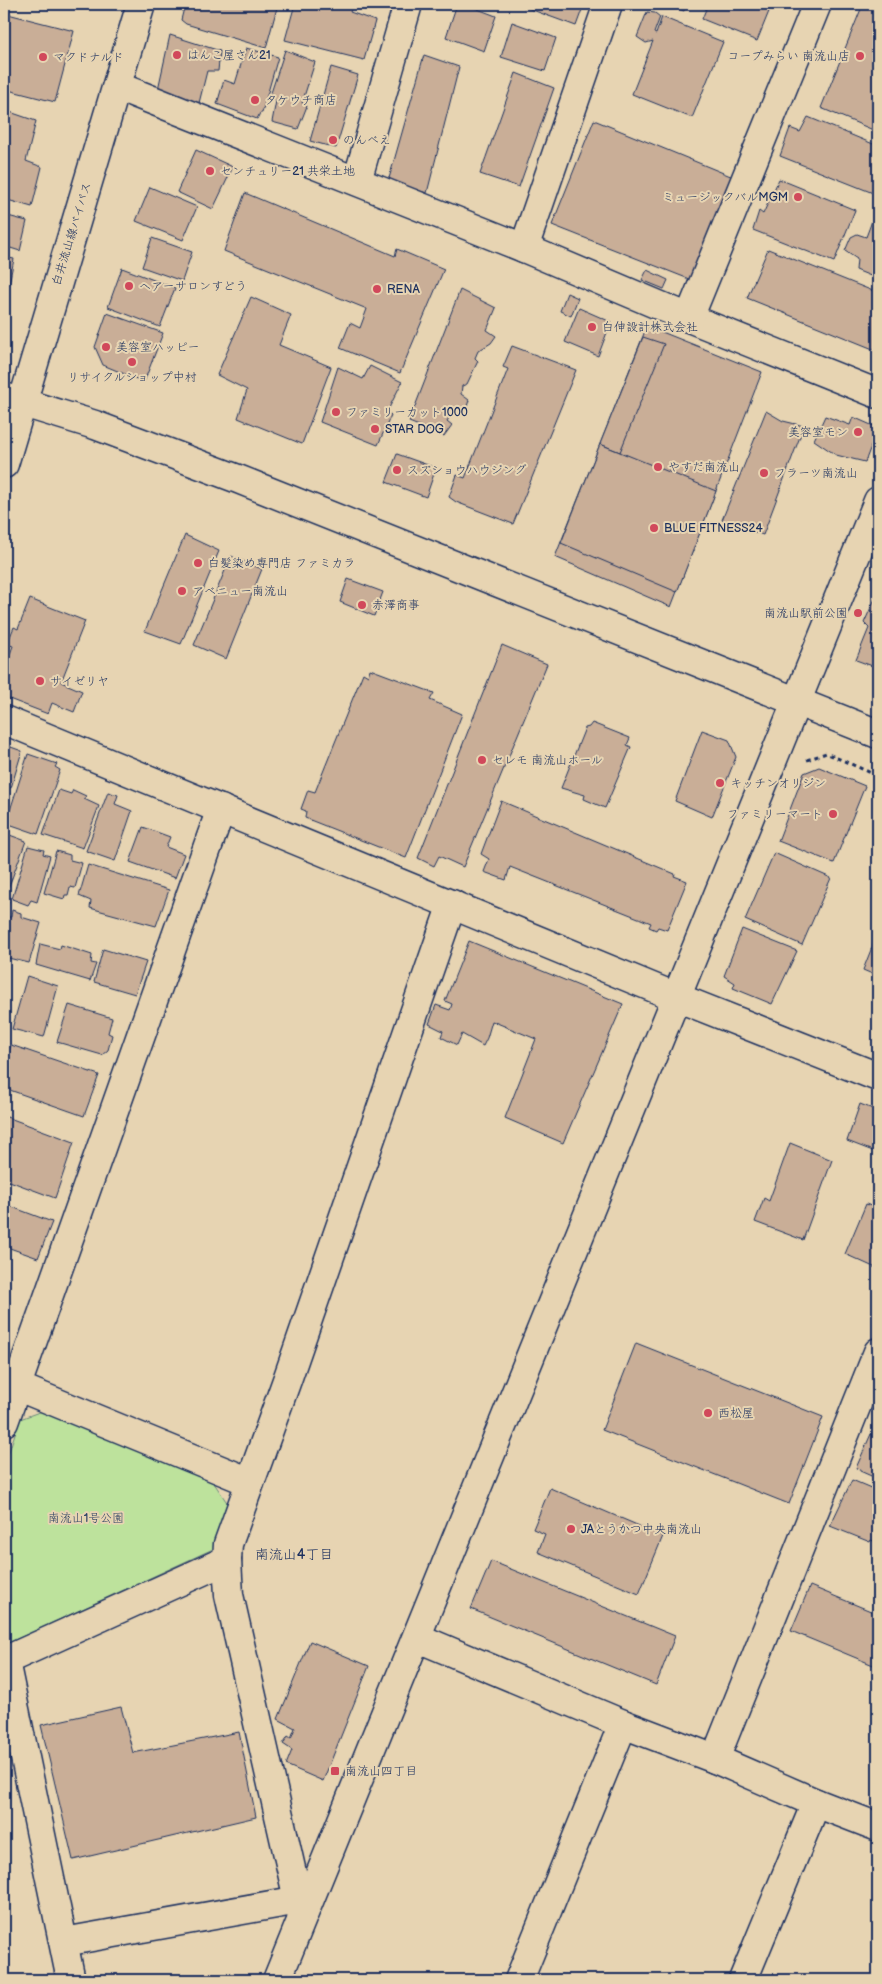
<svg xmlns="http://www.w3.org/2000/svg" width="882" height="1984" font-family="'Balsamiq Sans','Klee One',sans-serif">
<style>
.green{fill:#bde29c;stroke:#6c887d}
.building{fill:#c9ae97;stroke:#1b2f5e}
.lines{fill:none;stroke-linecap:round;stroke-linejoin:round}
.minor-casing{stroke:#1b2f5e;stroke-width:31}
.path{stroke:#1b2f5e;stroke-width:3;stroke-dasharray:4 4;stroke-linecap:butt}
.minor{stroke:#e7d4b2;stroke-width:28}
.poi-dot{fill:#d1495b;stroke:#e7d4b2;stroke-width:2}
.labels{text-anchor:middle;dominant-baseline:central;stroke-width:4;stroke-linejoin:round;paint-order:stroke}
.poi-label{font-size:12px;fill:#1b2f5e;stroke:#e7d4b2;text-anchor:start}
.street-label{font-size:12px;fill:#1b2f5e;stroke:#e7d4b2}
.park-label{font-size:12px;fill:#2b4164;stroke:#e7d4b2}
.neighbourhood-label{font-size:14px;fill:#1b2f5e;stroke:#e7d4b2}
</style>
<rect width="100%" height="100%" fill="#e7d4b2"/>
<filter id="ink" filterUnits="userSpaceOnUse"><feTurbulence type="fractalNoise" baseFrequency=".02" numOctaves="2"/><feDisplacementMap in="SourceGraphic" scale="10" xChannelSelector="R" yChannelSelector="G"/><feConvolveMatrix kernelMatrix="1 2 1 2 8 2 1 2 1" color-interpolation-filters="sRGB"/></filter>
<g filter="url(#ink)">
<!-- green -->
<path class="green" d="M42 1411 214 1483 228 1504 213 1549 4 1645V1466L20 1419Z"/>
<!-- building -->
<g class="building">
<path d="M185 4H278L266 48 186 24 181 20Z"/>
<path d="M295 4 321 5V4H342L352 7 350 12 375 21 364 60 285 40Z"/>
<path d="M457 4H476L475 8 496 16 484 51 446 37Z"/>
<path d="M516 4H584L576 26Z"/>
<path d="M667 4H686L684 11Z"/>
<path d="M708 4H772L757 41 702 19Z"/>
<path d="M863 4H878V132L821 108Z"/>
<path d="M647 12 655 13 660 17 654 33 656 34 662 17 723 42 692 118 632 94 653 41 646 43 637 37Z"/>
<path d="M4 13 74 31 55 102 4 89Z"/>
<path d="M512 22 556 38 545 71 501 57Z"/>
<path d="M170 35 220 51 218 71H207L198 107 157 94Z"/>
<path d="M246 48 278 57 262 113H260L257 119 217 104 224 80 235 84Z"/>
<path d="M285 50 315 62 302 103 307 106 298 129 272 122 276 101 270 96Z"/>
<path d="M424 55 459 67 427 193 388 182Z"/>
<path d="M331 67 358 75 336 148 310 141Z"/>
<path d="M516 73 554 88 519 187 480 174Z"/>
<path d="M4 110 36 121 26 161 42 167 32 207 4 199Z"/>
<path d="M808 117 878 146V181L873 193 780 156 790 128 800 132Z"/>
<path d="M594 120 733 177 694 281 552 225Z"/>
<path d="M196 150 233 167 213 209 177 192Z"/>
<path d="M779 179 855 210 834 262 753 230 759 211 763 214Z"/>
<path d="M150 187 197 207 183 240 136 221Z"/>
<path d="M245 193 395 256 397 249 444 269 400 373 340 348 350 323 360 328 367 309 224 251Z"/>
<path d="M878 211V279L856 270 857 259 845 251 851 237 857 234 866 237 875 213Z"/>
<path d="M4 215 27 221 20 251 4 246Z"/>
<path d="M152 238 192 252 182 281 142 267Z"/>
<path d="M768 249 878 293V351L747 298Z"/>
<path d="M4 257 14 259 7 294 4 293Z"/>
<path d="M122 268 175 288 160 327 108 307Z"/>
<path d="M647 270 668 280 664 289 642 280Z"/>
<path d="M460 290 496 308 487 330 496 336 491 343 478 351 475 358 478 361 467 384 462 386 461 394 469 400 466 410 457 413H452L447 421 452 425 444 436 409 422Z"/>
<path d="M567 293 578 298 571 316 560 311Z"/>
<path d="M251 297 291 315 279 345 331 367 302 444 238 418 247 390 217 375Z"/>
<path d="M579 308 611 322 598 356 565 342Z"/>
<path d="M107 313 163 333 144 382 103 365 95 347Z"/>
<path d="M647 326 762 372 671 607 555 557Z"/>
<path d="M643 337 664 344 620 452 600 444Z"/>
<path d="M512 346 576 370 513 524 456 502 449 497 457 475 465 478 508 369 503 367Z"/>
<path d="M370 366 402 382 387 412 391 415 378 445 320 422 338 367 363 379Z"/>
<path d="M766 411 783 421 804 426 763 535 722 520Z"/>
<path d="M825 416 850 425 853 417 878 428 865 462 836 455 814 440Z"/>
<path d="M600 444 716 491 677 592 561 543Z"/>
<path d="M397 454 436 468 426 497 386 482Z"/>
<path d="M185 535 219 551 181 644 145 631Z"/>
<path d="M231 556 262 569 226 659 194 645Z"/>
<path d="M348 579 383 592 374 616 340 602Z"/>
<path d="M878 592V668L856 660 869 628 864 623Z"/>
<path d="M30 599 85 621 61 682 82 691 74 712 52 703 48 714 4 697V670L13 646 7 644 14 627 18 629Z"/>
<path d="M502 645 547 664 463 867 439 856 434 866 418 858Z"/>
<path d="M370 669 434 693 430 700 462 714 406 858 305 818 306 811 301 809 308 790 315 792 363 673 368 676Z"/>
<path d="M592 723 630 738 627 745 631 747 605 808 584 799 585 795 561 788 585 728 589 727Z"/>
<path d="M702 730 729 740 736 757 712 817 675 801Z"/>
<path d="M8 746 22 751 11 788 8 787 4 801V752L6 753Z"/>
<path d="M28 754 57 764 55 767 60 770 38 834 6 823Z"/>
<path d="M819 767 865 786 834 863 778 841 804 773Z"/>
<path d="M59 790 71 794 73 790 86 796 84 799 99 806 83 848 43 835Z"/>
<path d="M108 792 118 795 115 804 132 811 115 861 86 851Z"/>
<path d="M501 801 675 874 674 876 687 881 667 930 658 927 656 930 649 927 651 923 510 867 506 880 484 872 489 859 481 854Z"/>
<path d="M143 827 170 837 166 847 184 854 175 878 130 862Z"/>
<path d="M7 834 26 841 6 894H4V843Z"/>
<path d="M28 846 44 850 43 854 50 856 37 902 31 900 28 905 12 899Z"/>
<path d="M56 851 70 855V860L82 863 75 888 70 887 68 895H65L64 899 44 893Z"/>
<path d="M774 853 831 878 802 945 745 920Z"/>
<path d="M88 865 169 890 156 926 90 908 91 901 79 896Z"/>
<path d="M4 899 9 901 4 920Z"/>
<path d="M12 910 21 913V917L41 923 29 963 4 957V937L8 917H11Z"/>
<path d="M742 929 797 951 772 1004 733 988 735 983 724 976Z"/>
<path d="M878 932V985L874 983 877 976 863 970Z"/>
<path d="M469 941 623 1004 563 1143 505 1118 536 1039 492 1021 487 1038 483 1046 462 1034 457 1045 441 1037 443 1031 429 1024 436 1005 450 1010 452 1004 445 1001Z"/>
<path d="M40 944 60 949 61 945 92 955 91 963 96 964 90 981 36 965Z"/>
<path d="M103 949 146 962 135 994 94 982Z"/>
<path d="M27 976 58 986 44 1037 12 1029Z"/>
<path d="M69 1005 112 1018 108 1033 112 1035 108 1050 102 1055 57 1042Z"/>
<path d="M11 1045 99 1075 84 1116 4 1088V1067Z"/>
<path d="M860 1104 878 1111V1153L847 1141Z"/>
<path d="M4 1116 74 1142 55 1198 4 1179Z"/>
<path d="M790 1143 832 1160 803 1240 755 1222 764 1198 769 1201Z"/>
<path d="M4 1204 52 1222 38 1258 4 1246Z"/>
<path d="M866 1204 878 1209V1269L845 1254Z"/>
<path d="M636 1343 823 1417 789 1504 602 1430Z"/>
<path d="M871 1434 878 1437V1479L860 1471V1469L856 1468Z"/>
<path d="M852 1480 878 1491V1543L871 1540 870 1542 830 1526Z"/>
<path d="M550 1488 663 1536 639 1594 538 1552 545 1534 533 1529Z"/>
<path d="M491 1561 675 1636 656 1685 471 1609Z"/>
<path d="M810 1586 878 1614V1667L791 1631Z"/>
<path d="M310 1641 369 1666 323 1781 286 1765 292 1750 283 1744 288 1736 291 1738 295 1728 278 1719Z"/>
<path d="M121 1707 133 1753 239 1732 256 1817 73 1860 41 1725Z"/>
</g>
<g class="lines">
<!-- minor casing -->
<g class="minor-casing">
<g id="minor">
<path d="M117 86 524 248 689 318 878 394"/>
<path d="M357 181 408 4"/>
<path d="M524 248 608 4"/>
<path d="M689 318 817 4"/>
<path d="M4 397 95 425 238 479 878 734"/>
<path d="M4 464 141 4"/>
<path d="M4 720 676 997 878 1077"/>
<path d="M4 1381 250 1482"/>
<path d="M4 1422 221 809"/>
<path d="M418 1638 623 1724 715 1759 816 1803 878 1827"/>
<path d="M4 1661 227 1560"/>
<path d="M5 1661 71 1980"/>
<path d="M715 1759 878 1352"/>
<path d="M302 1917 229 1595 227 1560 228 1544 287 1380 452 904"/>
<path d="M64 1942 299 1900"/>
<path d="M277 1980 878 501"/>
<path d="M519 1980 623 1724"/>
<path d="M743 1980 816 1803"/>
</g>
</g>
<!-- path -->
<path class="path" d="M807 760 826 753 878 776"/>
<!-- minor -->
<use href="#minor" class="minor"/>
</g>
</g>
<!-- markers -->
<g class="poi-dot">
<circle cx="177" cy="55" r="5"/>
<circle cx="860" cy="56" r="5"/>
<circle cx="43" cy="57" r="5"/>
<circle cx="255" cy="100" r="5"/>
<circle cx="333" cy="140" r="5"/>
<circle cx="210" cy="171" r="5"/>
<circle cx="798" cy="197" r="5"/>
<circle cx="129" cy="286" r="5"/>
<circle cx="377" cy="289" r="5"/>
<circle cx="592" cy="327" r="5"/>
<circle cx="106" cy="347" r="5"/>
<circle cx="132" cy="362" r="5"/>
<circle cx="336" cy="412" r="5"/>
<circle cx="375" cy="429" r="5"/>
<circle cx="858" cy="432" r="5"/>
<circle cx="658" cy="467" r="5"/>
<circle cx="397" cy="470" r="5"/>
<circle cx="764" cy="473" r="5"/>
<circle cx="654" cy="528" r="5"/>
<circle cx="198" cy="563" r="5"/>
<circle cx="182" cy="591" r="5"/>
<circle cx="362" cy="605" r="5"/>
<circle cx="858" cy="613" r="5"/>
<circle cx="40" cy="681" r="5"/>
<circle cx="482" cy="760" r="5"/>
<circle cx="720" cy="783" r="5"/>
<circle cx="833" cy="814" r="5"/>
<circle cx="708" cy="1413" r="5"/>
<circle cx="571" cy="1529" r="5"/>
<rect x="330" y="1766" width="10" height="10" rx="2.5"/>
</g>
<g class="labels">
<!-- poi labels -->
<g class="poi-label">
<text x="187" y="55">はんこ屋さん21</text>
<text x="850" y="56" text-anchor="end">コープみらい 南流山店</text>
<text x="53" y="57">マクドナルド</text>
<text x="265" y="100">タケウチ商店</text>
<text x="343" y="140">のんべえ</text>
<text x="220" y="171">センチュリー21 共栄土地</text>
<text x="788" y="197" text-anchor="end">ミュージックバルMGM</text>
<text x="139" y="286">ヘアーサロンすどう</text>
<text x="387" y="289">RENA</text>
<text x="602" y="327">白伸設計株式会社</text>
<text x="116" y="347">美容室ハッピー</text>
<text x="132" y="377" text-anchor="middle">リサイクルショップ中村</text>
<text x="346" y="412">ファミリーカット1000</text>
<text x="385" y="429">STAR DOG</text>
<text x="848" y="432" text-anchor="end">美容室モン</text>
<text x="668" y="467">やすだ南流山</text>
<text x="407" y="470">スズショウハウジング</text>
<text x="774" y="473">フラーツ南流山</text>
<text x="664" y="528">BLUE FITNESS24</text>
<text x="208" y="563">白髪染め専門店 ファミカラ</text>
<text x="192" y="591">アベニュー南流山</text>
<text x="372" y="605">赤澤商事</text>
<text x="848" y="613" text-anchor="end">南流山駅前公園</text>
<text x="50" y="681">サイゼリヤ</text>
<text x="492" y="760">セレモ 南流山ホール</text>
<text x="730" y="783">キッチンオリジン</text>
<text x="823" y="814" text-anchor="end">ファミリーマート</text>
<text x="718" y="1413">西松屋</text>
<text x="581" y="1529">JAとうかつ中央南流山</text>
<text x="345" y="1771">南流山四丁目</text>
</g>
<!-- street labels -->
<g class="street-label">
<text transform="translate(72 234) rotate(-73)">白井流山線バイパス</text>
</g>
<!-- park labels -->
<g class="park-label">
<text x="86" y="1518">南流山1号公園</text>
</g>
<!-- neighbourhood labels -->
<g class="neighbourhood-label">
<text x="294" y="1554">南流山4丁目</text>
</g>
</g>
<!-- margin -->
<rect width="882" height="1984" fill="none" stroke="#e7d4b2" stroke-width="20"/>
<rect x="10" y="10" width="862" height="1964" fill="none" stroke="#1b2f5e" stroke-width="2" filter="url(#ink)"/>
</svg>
